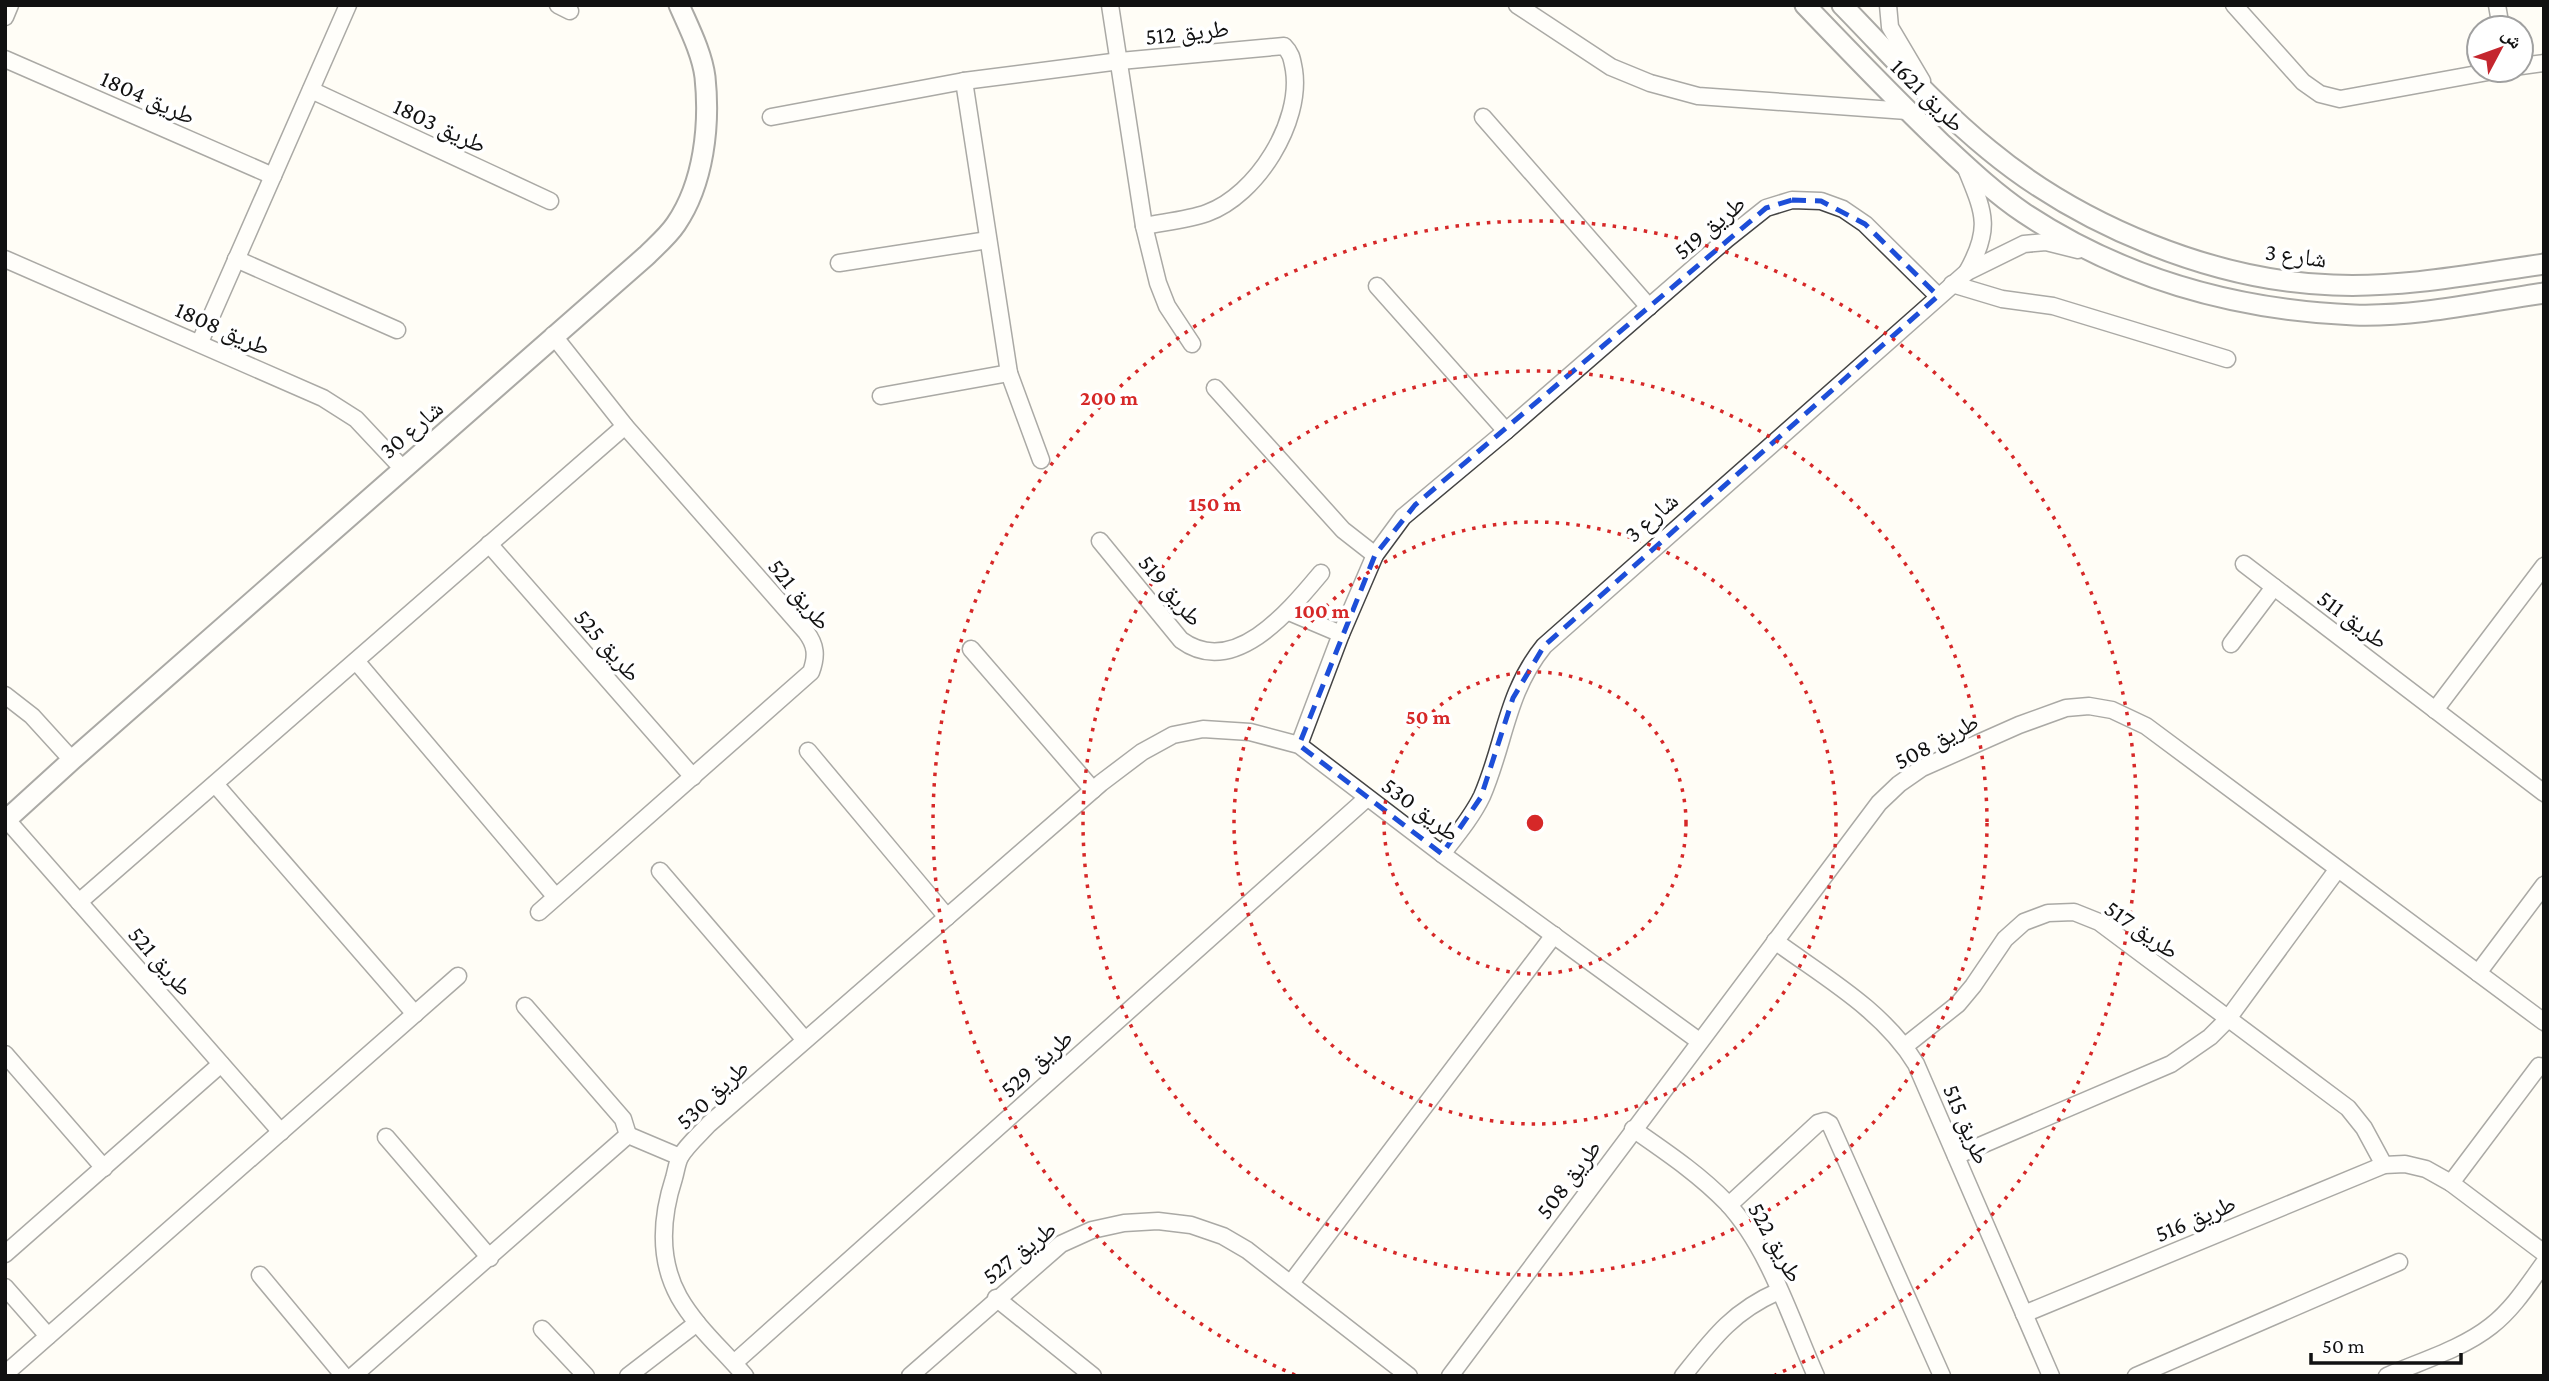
<svg xmlns="http://www.w3.org/2000/svg" width="2549" height="1381" font-family="'Crimson Pro','Noto Naskh Arabic',serif">
<style>
.lines{fill:none;stroke-linecap:round;stroke-linejoin:round}
.minor-casing{stroke:#444;stroke-width:19}
.tertiary-casing{stroke:#444;stroke-width:23}
.minor{stroke:#fff;stroke-width:16}
.tertiary{stroke:#fff;stroke-width:19}
.marked{fill:none;stroke:#1d4ed8;stroke-width:5;stroke-dasharray:14 9;stroke-linejoin:round}
.ring{fill:none;stroke:#d62828;stroke-width:3.5;stroke-dasharray:3.5 7}
.labels{text-anchor:middle;dominant-baseline:central;stroke-width:7;stroke-linejoin:round;paint-order:stroke}
.street-label{font-size:24px;fill:#111;stroke:#fff}
.centre{fill:#d62828;stroke:#fff;stroke-width:3.5}
.ring-label{font-size:21px;text-anchor:middle;font-weight:bold;fill:#d62828;stroke:#fff;stroke-width:7;stroke-linejoin:round;paint-order:stroke}
</style>
<rect width="100%" height="100%" fill="#fffdf5"/>
<g class="lines">
<!-- minor casing -->
<g class="minor-casing">
<g id="minor">
<path d="M558 5 570 11"/>
<path d="M1110 5 1144 226 1158 283 1167 306 1192 344"/>
<path d="M1517 5 1611 67 1650 83 1698 96 1907 111"/>
<path d="M1888 5 1890 27 1922 81"/>
<path d="M2234 5 2303 82 2320 94 2340 99 2499 70"/>
<path d="M2497 5 2501 28"/>
<path d="M5 17 10 5"/>
<path d="M5 59 273 176"/>
<path d="M2521 66 2544 63"/>
<path d="M964 81 1009 373 1041 460"/>
<path d="M311 90 550 201"/>
<path d="M771 117 964 81 1120 61 1284 46C1292 54 1292 60 1294 70 1302 122 1257 195 1207 213 1188 220 1164 222 1144 226"/>
<path d="M1483 117 1649 307"/>
<path d="M1965 166C1983 211 1993 226 1967 272"/>
<path d="M5 259 323 398 356 419 403 469"/>
<path d="M236 259 397 330"/>
<path d="M839 263 988 240"/>
<path d="M1952 284 2002 299 2053 306 2227 359"/>
<path d="M1377 286 1506 431"/>
<path d="M200 342 348 5"/>
<path d="M1215 388 1343 530 1375 555"/>
<path d="M881 396 1009 373"/>
<path d="M1100 541 1181 640C1234 679 1290 610 1321 573"/>
<path d="M489 544 693 777"/>
<path d="M2244 564 2544 793"/>
<path d="M1289 612 1341 634"/>
<path d="M2231 644 2274 587"/>
<path d="M971 649 1093 790"/>
<path d="M356 661 555 896"/>
<path d="M5 695 32 716 72 760"/>
<path d="M2435 710 2544 566"/>
<path d="M1299 745 1341 634 1375 555 1403 517 1506 431 1727 239 1766 208 1792 200 1821 201 1843 209 1865 224 1938 296"/>
<path d="M808 751 947 917"/>
<path d="M215 784 415 1014"/>
<path d="M7 820 281 1132"/>
<path d="M1442 854C1456 836 1472 817 1482 796 1505 743 1506 693 1544 646L1967 272 2024 244 2046 242 2078 250"/>
<path d="M660 871 805 1040"/>
<path d="M79 902 625 426"/>
<path d="M539 912 811 672C817 656 816 645 806 632L625 426 553 335"/>
<path d="M1775 941C1824 977 1883 1010 1916 1064L2051 1376"/>
<path d="M2478 973 2544 885"/>
<path d="M525 1006 623 1119 628 1135"/>
<path d="M1905 1046 1958 1004 1973 986 2005 939 2024 922 2048 913 2074 912 2099 922 2348 1108 2364 1128 2384 1165"/>
<path d="M5 1054 104 1168"/>
<path d="M1633 1129C1666 1152 1699 1174 1727 1203 1769 1248 1791 1320 1816 1376"/>
<path d="M386 1137 490 1258"/>
<path d="M1956 1156 2171 1064 2210 1037 2227 1020 2337 870"/>
<path d="M2451 1183 2539 1066"/>
<path d="M1729 1205 1818 1123 1825 1121 1830 1124 1942 1376"/>
<path d="M5 1254 221 1064"/>
<path d="M260 1275 344 1376"/>
<path d="M1291 1283 1554 935"/>
<path d="M5 1287 48 1336"/>
<path d="M996 1298 1093 1376"/>
<path d="M2024 1314 2384 1165 2405 1164 2426 1169 2451 1183 2544 1253"/>
<path d="M542 1329 586 1376"/>
<path d="M734 1363 1367 798"/>
<path d="M5 1374 458 976"/>
<path d="M353 1376 628 1135 680 1157"/>
<path d="M628 1376 697 1323"/>
<path d="M745 1376C723 1350 696 1327 679 1297 658 1259 661 1218 674 1178 676 1171 677 1163 680 1157 687 1145 700 1134 709 1124L1101 783 1142 752 1173 735 1203 729 1250 732 1299 745 1442 854 1699 1041"/>
<path d="M910 1376 1061 1244 1092 1230 1124 1223 1158 1221 1191 1225 1223 1236 1247 1250 1409 1376"/>
<path d="M1450 1376 1879 803 1899 784 1922 768 2019 725 2066 708 2089 706 2112 710 2146 726 2544 1022"/>
<path d="M1683 1376C1713 1338 1733 1311 1779 1291"/>
<path d="M2136 1376 2399 1262"/>
<path d="M2387 1376C2421 1361 2462 1349 2491 1326 2513 1309 2528 1285 2544 1263"/>
</g>
</g>
<!-- tertiary casing -->
<g class="tertiary-casing">
<g id="tertiary">
<path d="M1805 5C1849 51 1893 97 1939 141 1966 166 1993 192 2024 213 2124 279 2234 310 2354 315 2417 317 2482 302 2544 293"/>
<path d="M1842 5C1890 54 1936 107 1989 150 2081 226 2214 281 2333 285 2404 288 2474 274 2544 264"/>
<path d="M5 821 72 760 646 256C656 246 668 236 676 224 704 183 710 125 705 77 702 53 689 28 679 5"/>
</g>
</g>
<!-- minor -->
<use href="#minor" class="minor"/>
<!-- tertiary -->
<use href="#tertiary" class="tertiary"/>
</g>
<!-- marked area -->
<path d="M0 0H2549V1381H0ZM1792 200 1821 201 1865 224 1938 296 1544 646 1513 698 1481 797 1442 854 1299 745 1375 555 1415 505 1766 208Z" fill="#fffdf5" fill-opacity=".55" fill-rule="evenodd"/>
<path class="marked" d="M1792 200 1821 201 1865 224 1938 296 1544 646 1513 698 1481 797 1442 854 1299 745 1375 555 1415 505 1766 208Z"/>
<!-- distance rings -->
<g class="ring">
<circle cx="1535" cy="823" r="151"/>
<circle cx="1535" cy="823" r="301"/>
<circle cx="1535" cy="823" r="452"/>
<path d="M1295 1375A602 602 0 1 1 1775 1375"/>
</g>
<g class="labels">
<!-- street labels -->
<g class="street-label">
<text transform="translate(1187 32) rotate(-6)">طريق 512</text>
<text transform="translate(1928 95) rotate(45)">طريق 1621</text>
<text transform="translate(148 97) rotate(24)">طريق 1804</text>
<text transform="translate(440 125) rotate(25)">طريق 1803</text>
<text transform="translate(1709 227) rotate(-40)">طريق 519</text>
<text transform="translate(2296 255) rotate(8)">شارع 3</text>
<text transform="translate(223 328) rotate(24)">طريق 1808</text>
<text transform="translate(411 429) rotate(-41)">شارع 30</text>
<text transform="translate(1651 517) rotate(-41)">شارع 3</text>
<text transform="translate(1171 590) rotate(50)">طريق 519</text>
<text transform="translate(800 594) rotate(51)">طريق 521</text>
<text transform="translate(2353 619) rotate(37)">طريق 511</text>
<text transform="translate(608 645) rotate(49)">طريق 525</text>
<text transform="translate(1936 741) rotate(-28)">طريق 508</text>
<text transform="translate(1421 809) rotate(37)">طريق 530</text>
<text transform="translate(2142 929) rotate(35)">طريق 517</text>
<text transform="translate(161 961) rotate(49)">طريق 521</text>
<text transform="translate(1036 1063) rotate(-42)">طريق 529</text>
<text transform="translate(712 1094) rotate(-43)">طريق 530</text>
<text transform="translate(1967 1124) rotate(67)">طريق 515</text>
<text transform="translate(1568 1179) rotate(-53)">طريق 508</text>
<text transform="translate(2195 1218) rotate(-23)">طريق 516</text>
<text transform="translate(1776 1242) rotate(61)">طريق 522</text>
<text transform="translate(1019 1252) rotate(-38)">طريق 527</text>
</g>
</g>
<circle cx="1535" cy="823" r="10" class="centre"/>
<g class="ring-label">
<text x="1109" y="405">200 m</text>
<text x="1215" y="511">150 m</text>
<text x="1322" y="618">100 m</text>
<text x="1428" y="724">50 m</text>
</g>
<!-- border -->
<rect width="2549" height="1381" fill="none" stroke="#111111" stroke-width="14"/>
<!-- north arrow -->
<g transform="translate(2500 49) rotate(49)"><circle r="33" fill="#ffffff" stroke="#a0a0a0" stroke-width="2"/>
<path d="M0-5L12 26L0 18L-12 26Z" fill="#c4262e"/>
<text y="-10" font-size="19" font-weight="bold" text-anchor="middle" fill="#111111">ش</text>
</g>
<!-- scale -->
<path d="M2311 1353v10h150v-10" fill="none" stroke="#111111" stroke-width="3.5"/>
<text x="2322" y="1353" font-size="21" fill="#111111" stroke="#ffffff" stroke-width="5" paint-order="stroke">50 m</text>
</svg>
